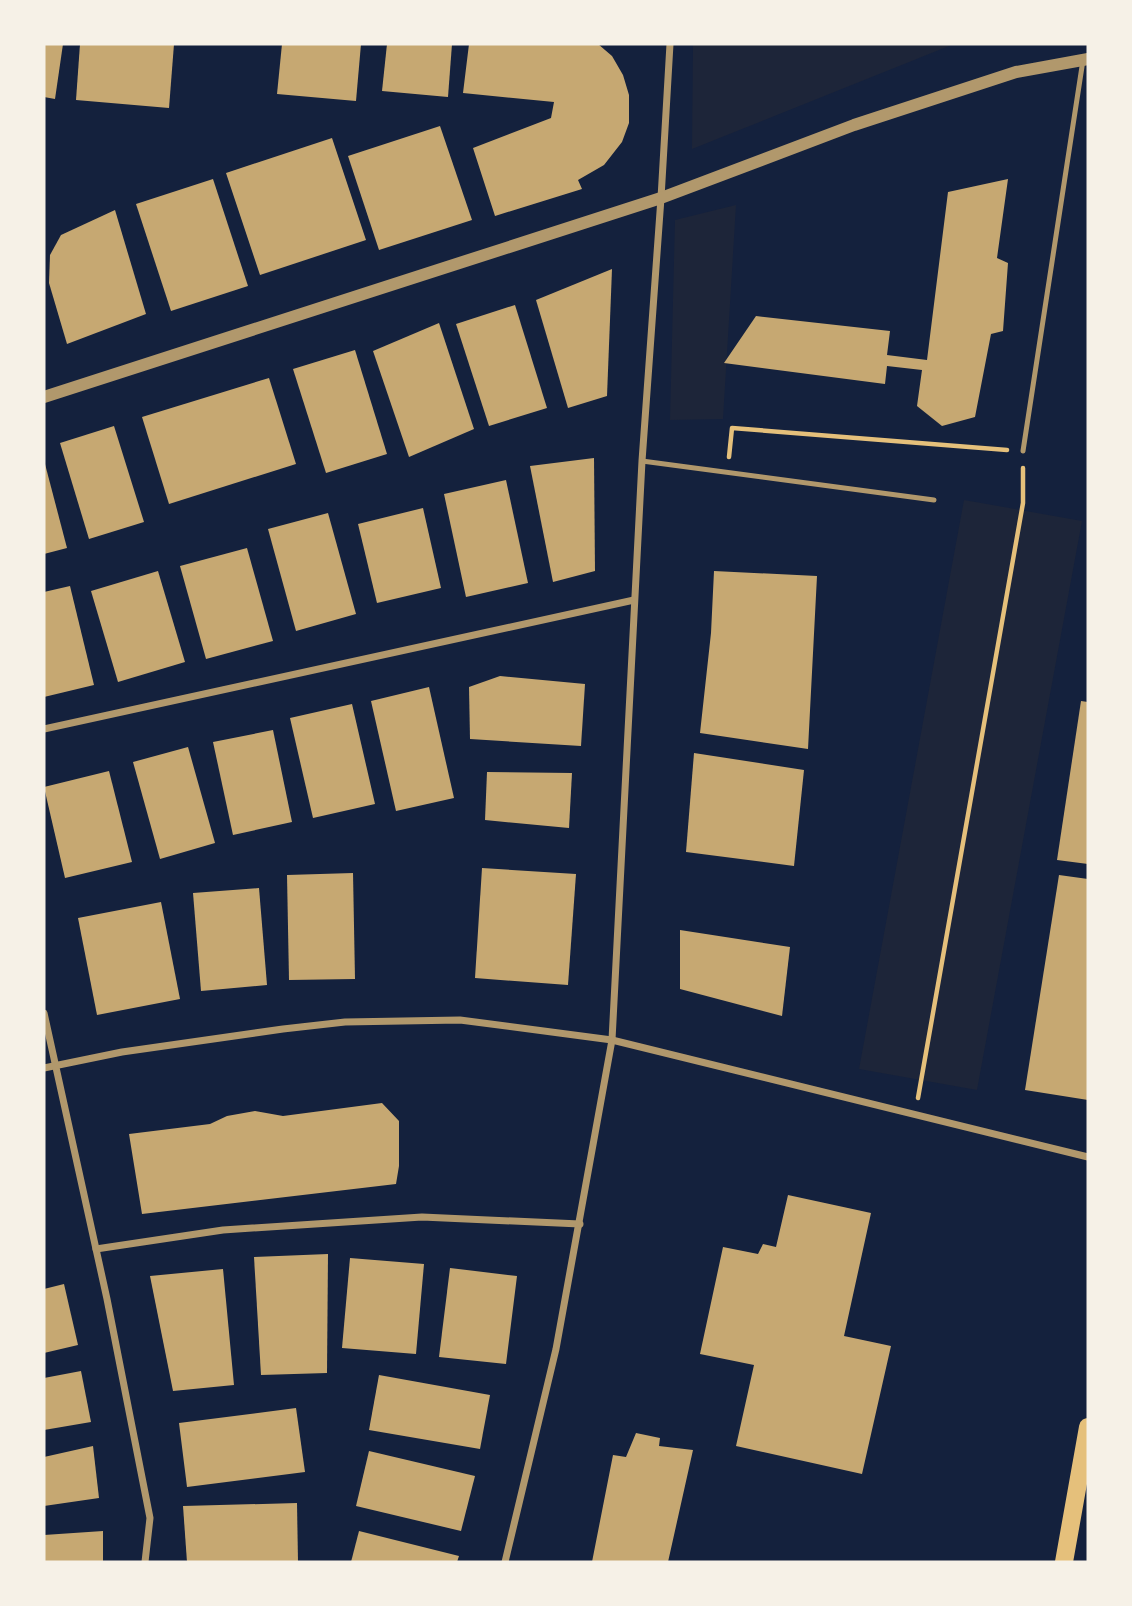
<svg xmlns="http://www.w3.org/2000/svg" width="1132" height="1606" font-family="Lato,sans-serif">
<style>
.green{fill:#1d2539}
.building{fill:#c6a872}
.lines{fill:none;stroke-linecap:round;stroke-linejoin:round}
.path{stroke:#e5c07b;stroke-width:4.5}
.service{stroke:#b1986c;stroke-width:5}
.minor{stroke:#b1986c;stroke-width:7}
.tertiary{stroke:#b1986c;stroke-width:12}
.primary{stroke:#e5c07b;stroke-width:18}
</style>
<rect width="100%" height="100%" fill="#14213d"/>
<!-- green -->
<g class="green">
<path d="M693 44H954L692 149Z"/>
<path d="M736 205 723 419 670 420 675 220Z"/>
<path d="M964 500 1082 521 977 1090 859 1069Z"/>
</g>
<!-- building -->
<g class="building">
<path d="M44 44H63L55 99 44 97Z"/>
<path d="M80 44H174L169 108 76 100Z"/>
<path d="M282 44H361L356 101 277 94Z"/>
<path d="M387 44H452L448 97 382 91Z"/>
<path d="M469 44H598L612 56 623 75 629 95V123L622 142 604 165 578 180 582 189 495 216 473 148 551 118 554 102 463 93Z"/>
<path d="M440 126 472 220 379 250 348 156Z"/>
<path d="M332 138 366 240 260 275 226 173Z"/>
<path d="M213 179 248 286 171 311 136 204Z"/>
<path d="M1008 179 997 258 1008 263 1003 331 991 334 975 417 942 426 917 406 922 370 887 366 885 384 724 363 756 316 890 331 887 355 927 360 948 192Z"/>
<path d="M115 210 146 314 67 344 49 283 50 255 61 235Z"/>
<path d="M612 269 607 396 568 408 536 300Z"/>
<path d="M515 305 547 408 489 426 456 324Z"/>
<path d="M439 323 474 429 409 457 373 351Z"/>
<path d="M355 350 387 454 326 473 293 369Z"/>
<path d="M269 378 296 464 169 504 142 417Z"/>
<path d="M114 426 144 522 89 539 60 443Z"/>
<path d="M594 458 595 571 553 582 530 466Z"/>
<path d="M45 464 67 548 44 554V465Z"/>
<path d="M506 480 528 583 466 597 444 494Z"/>
<path d="M423 508 441 588 377 603 358 524Z"/>
<path d="M328 513 356 614 296 631 268 529Z"/>
<path d="M247 548 273 641 206 659 180 566Z"/>
<path d="M158 571 185 662 118 682 91 591Z"/>
<path d="M714 571 817 576 808 749 700 733 711 633Z"/>
<path d="M70 586 94 685 44 697V592Z"/>
<path d="M500 676 585 684 581 746 470 739 469 687Z"/>
<path d="M429 687 454 798 396 811 371 701Z"/>
<path d="M1081 701 1088 702V864L1057 860Z"/>
<path d="M352 704 375 804 313 818 290 718Z"/>
<path d="M273 730 292 822 233 835 213 742Z"/>
<path d="M188 747 215 843 160 859 133 762Z"/>
<path d="M694 753 804 770 794 866 686 852Z"/>
<path d="M109 771 132 862 65 878 44 787Z"/>
<path d="M487 772 572 773 569 828 485 820Z"/>
<path d="M482 868 576 874 568 985 475 978Z"/>
<path d="M353 873 355 979 289 980 287 875Z"/>
<path d="M1059 875 1088 879V1100L1025 1090Z"/>
<path d="M259 888 267 985 201 991 193 893Z"/>
<path d="M161 902 180 999 97 1015 78 918Z"/>
<path d="M680 930 790 947 782 1016 680 989Z"/>
<path d="M382 1103 399 1121V1166L396 1184 142 1214 129 1134 210 1124 227 1116 255 1111 283 1116Z"/>
<path d="M788 1195 871 1213 844 1336 891 1346 862 1474 736 1446 754 1365 700 1354 723 1247 758 1254 763 1244 776 1247Z"/>
<path d="M328 1254 327 1373 261 1375 254 1257Z"/>
<path d="M350 1258 424 1264 416 1354 342 1348Z"/>
<path d="M450 1268 517 1276 506 1364 439 1357Z"/>
<path d="M223 1269 234 1385 173 1391 150 1276Z"/>
<path d="M64 1284 78 1345 44 1353V1289Z"/>
<path d="M81 1371 91 1422 44 1430V1378Z"/>
<path d="M379 1375 490 1395 480 1449 369 1430Z"/>
<path d="M296 1408 305 1472 187 1487 179 1423Z"/>
<path d="M636 1433 660 1438 659 1446 693 1450 668 1562H592L613 1455 626 1457Z"/>
<path d="M93 1446 99 1498 44 1506V1457Z"/>
<path d="M369 1451 475 1476 461 1531 356 1506Z"/>
<path d="M297 1503 298 1562H187L183 1506Z"/>
<path d="M103 1531V1562H44V1535Z"/>
<path d="M359 1531 459 1556 457 1562H351Z"/>
</g>
<g class="lines">
<!-- path -->
<g class="path">
<path d="M729 457 732 428 1007 450"/>
<path d="M918 1098 1023 503V468"/>
</g>
<!-- service -->
<g class="service">
<path d="M1023 451 1083 60"/>
<path d="M642 461 934 500"/>
</g>
<!-- minor -->
<g class="minor">
<path d="M44 729 634 600"/>
<path d="M44 1013 107 1299 150 1518 145 1562"/>
<path d="M44 1068 122 1052 283 1029 345 1022 460 1020 612 1040 1088 1157"/>
<path d="M96 1249 223 1230 422 1217 580 1224"/>
<path d="M505 1562 556 1349 612 1040 642 461 661 198 670 44"/>
</g>
<!-- tertiary -->
<path class="tertiary" d="M44 397 661 198 854 125 1016 72 1088 59"/>
<!-- primary -->
<path class="primary" d="M1064 1562 1088 1427"/>
</g>
<!-- border -->
<rect width="1132" height="1606" fill="none" stroke="#f6f1e7" stroke-width="91"/>
</svg>
